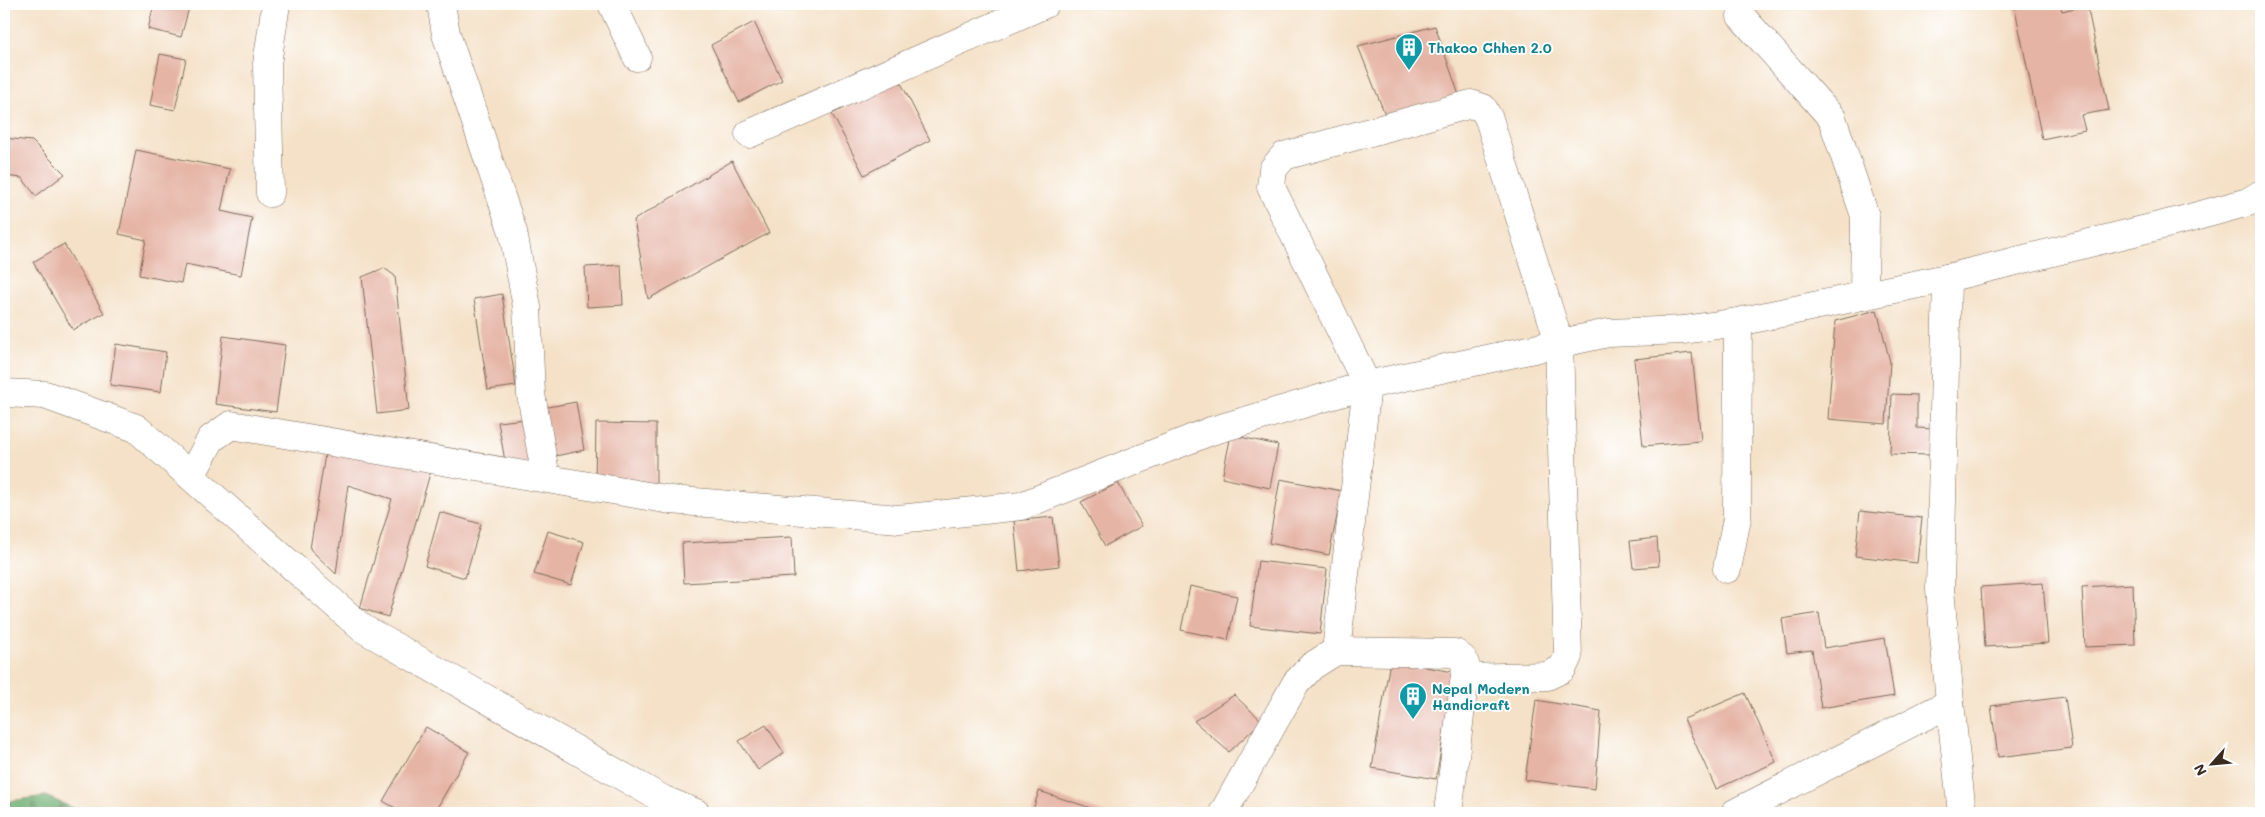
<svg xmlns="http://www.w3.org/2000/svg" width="2265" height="817" font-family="Mali,sans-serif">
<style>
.forest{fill:url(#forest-firs);stroke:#526a46}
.building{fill:#e5b4a4}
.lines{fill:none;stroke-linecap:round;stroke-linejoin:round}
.street-casing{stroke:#7c6a59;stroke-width:29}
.street{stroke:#fff;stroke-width:28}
.labels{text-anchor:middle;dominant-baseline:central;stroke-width:4;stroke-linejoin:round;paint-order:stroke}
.culture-label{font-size:14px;font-weight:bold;fill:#0d838f;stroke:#fff;text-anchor:start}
</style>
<defs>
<pattern id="forest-firs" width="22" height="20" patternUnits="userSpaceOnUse" patternTransform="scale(1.25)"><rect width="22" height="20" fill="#69ab6e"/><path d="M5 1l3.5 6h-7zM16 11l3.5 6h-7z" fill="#588b5a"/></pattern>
</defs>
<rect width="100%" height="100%" fill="#fff"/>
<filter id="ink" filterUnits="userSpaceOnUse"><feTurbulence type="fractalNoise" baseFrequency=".02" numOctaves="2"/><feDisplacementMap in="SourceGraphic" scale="10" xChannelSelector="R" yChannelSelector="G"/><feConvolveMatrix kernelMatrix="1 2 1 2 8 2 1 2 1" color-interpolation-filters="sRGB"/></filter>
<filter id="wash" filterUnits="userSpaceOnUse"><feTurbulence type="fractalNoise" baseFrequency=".0096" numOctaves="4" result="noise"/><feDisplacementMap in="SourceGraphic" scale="20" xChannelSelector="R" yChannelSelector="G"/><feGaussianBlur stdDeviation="1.12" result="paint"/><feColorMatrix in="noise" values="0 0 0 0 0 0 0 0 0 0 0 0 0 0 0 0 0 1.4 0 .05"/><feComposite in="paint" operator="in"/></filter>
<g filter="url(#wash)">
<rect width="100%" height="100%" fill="#f4e1c7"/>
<!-- forest -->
<path class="forest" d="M45 796 85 813H4V802Z"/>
<g id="blocks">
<!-- building -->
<g class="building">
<path d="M154 4H190L181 37 148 29Z"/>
<path d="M2014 4H2060L2062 11 2087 5 2109 110 2081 115 2085 130 2042 139Z"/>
<path d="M754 22 782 80 739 102 711 45Z"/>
<path d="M1435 26 1459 95 1386 117 1358 46Z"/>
<path d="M160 54 186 59 175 110 150 105Z"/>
<path d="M899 79 930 140 864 175 832 114Z"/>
<path d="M4 138 32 141 65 174 36 196 22 178 4 176Z"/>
<path d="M136 150 230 169 221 211 252 218 241 275 185 264 181 283 139 275 146 240 119 234Z"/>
<path d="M732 161 769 233 648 299 634 220Z"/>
<path d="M64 244 104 313 73 330 33 262Z"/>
<path d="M621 265 623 305 587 307 585 267Z"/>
<path d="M384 268 395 276 409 410 377 414 362 277Z"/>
<path d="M502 294 516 386 488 390 474 299Z"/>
<path d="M1877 310 1890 362 1886 424 1828 419 1835 321Z"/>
<path d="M223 336 285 345 276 412 215 404Z"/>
<path d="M116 344 166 352 161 392 110 385Z"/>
<path d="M1692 353 1701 441 1643 446 1634 359Z"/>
<path d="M1892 394 1917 395V428L1933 429 1932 455 1890 454Z"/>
<path d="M576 402 584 450 551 457 542 408Z"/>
<path d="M526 419 535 468 505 461 498 422Z"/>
<path d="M596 423 656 424V484H595Z"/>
<path d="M1231 435 1278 445 1270 488 1222 478Z"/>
<path d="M326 448 432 467 388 617 360 608 392 499 348 485 336 574 310 549Z"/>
<path d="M1280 479 1342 491 1329 555 1269 543Z"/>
<path d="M1118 483 1142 526 1105 546 1081 502Z"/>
<path d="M1860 511 1922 518 1917 563 1855 556Z"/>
<path d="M440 512 481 524 465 578 425 566Z"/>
<path d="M1053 517 1059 566 1019 571 1014 521Z"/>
<path d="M548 531 584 542 571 585 534 574Z"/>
<path d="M792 537 794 577 684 583 682 543Z"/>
<path d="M1657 538 1659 566 1633 568 1630 541Z"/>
<path d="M1258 561 1327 569 1320 634 1250 626Z"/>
<path d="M2043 583 2048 643 1985 647 1981 587Z"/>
<path d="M2133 584 2135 645 2085 647 2082 587Z"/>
<path d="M1190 586 1237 596 1228 640 1181 630Z"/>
<path d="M1819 613 1824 648 1885 638 1894 696 1821 708 1812 650 1787 653 1782 619Z"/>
<path d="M1390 661 1454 672 1436 779 1372 768Z"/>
<path d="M1745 693 1776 762 1716 789 1684 719Z"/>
<path d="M1234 695 1262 721 1229 752 1194 721Z"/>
<path d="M2065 697 2072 748 1998 757 1991 706Z"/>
<path d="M1536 700 1601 711 1595 789 1525 780Z"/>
<path d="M766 725 784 753 758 770 739 741Z"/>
<path d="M426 727 469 752 434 813H404L383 801Z"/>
<path d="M1039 791 1106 813H1032Z"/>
</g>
</g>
</g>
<g filter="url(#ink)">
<use href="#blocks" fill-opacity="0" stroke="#7c6a59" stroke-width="1"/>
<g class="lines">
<!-- street casing -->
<g class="street-casing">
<g id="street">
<path d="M441 4 446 34 513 232 527 307 531 394 546 478"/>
<path d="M612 4 637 57"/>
<path d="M1741 16 1832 118 1865 216 1864 296"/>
<path d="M749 134 1045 4"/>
<path d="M270 193 267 64 276 4"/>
<path d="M4 393 45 395 136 428 362 628 664 800 696 813"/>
<path d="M191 476 211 439 231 425 671 500 899 519 1021 506 1211 431 1367 385 1608 333 1684 330 1738 322 1947 278 2183 220 2248 202 2261 194"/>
<path d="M1727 569 1737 518 1738 322"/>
<path d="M1336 651 1367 385 1271 187 1273 169 1284 156 1471 104 1483 108 1489 119 1559 342 1568 657 1562 669 1547 676 1465 678"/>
<path d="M1950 703 1962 813"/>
<path d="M1223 813 1296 683 1312 666 1336 651 1455 653 1463 659 1466 667 1448 813"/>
<path d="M1735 813 1950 703 1940 589 1947 278"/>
</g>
</g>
<!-- street -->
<use href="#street" class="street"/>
</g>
</g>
<!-- icons -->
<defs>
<g id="building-pin" transform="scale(1.4375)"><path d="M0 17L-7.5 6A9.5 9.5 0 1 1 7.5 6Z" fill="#0f9aa8" stroke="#fff"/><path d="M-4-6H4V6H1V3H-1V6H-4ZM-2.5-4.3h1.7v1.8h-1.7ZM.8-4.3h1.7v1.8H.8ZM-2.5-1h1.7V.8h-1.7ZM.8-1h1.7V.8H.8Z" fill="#fff"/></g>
</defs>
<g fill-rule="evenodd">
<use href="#building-pin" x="1409" y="47"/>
<use href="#building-pin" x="1413" y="696"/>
</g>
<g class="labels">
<!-- culture labels -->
<g class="culture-label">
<text x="1428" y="47">Thakoo Chhen 2.0</text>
<text x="1432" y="688">Nepal Modern<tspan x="1432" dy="16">Handicraft</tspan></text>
</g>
</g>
<!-- margin -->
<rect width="2265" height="817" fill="none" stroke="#fff" stroke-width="20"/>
<!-- north arrow -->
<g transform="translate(2212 764) rotate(243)" stroke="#ffffff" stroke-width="4" paint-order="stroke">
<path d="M0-4L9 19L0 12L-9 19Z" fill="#3b2a1e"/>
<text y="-8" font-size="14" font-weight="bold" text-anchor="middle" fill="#3b2a1e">N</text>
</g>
</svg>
